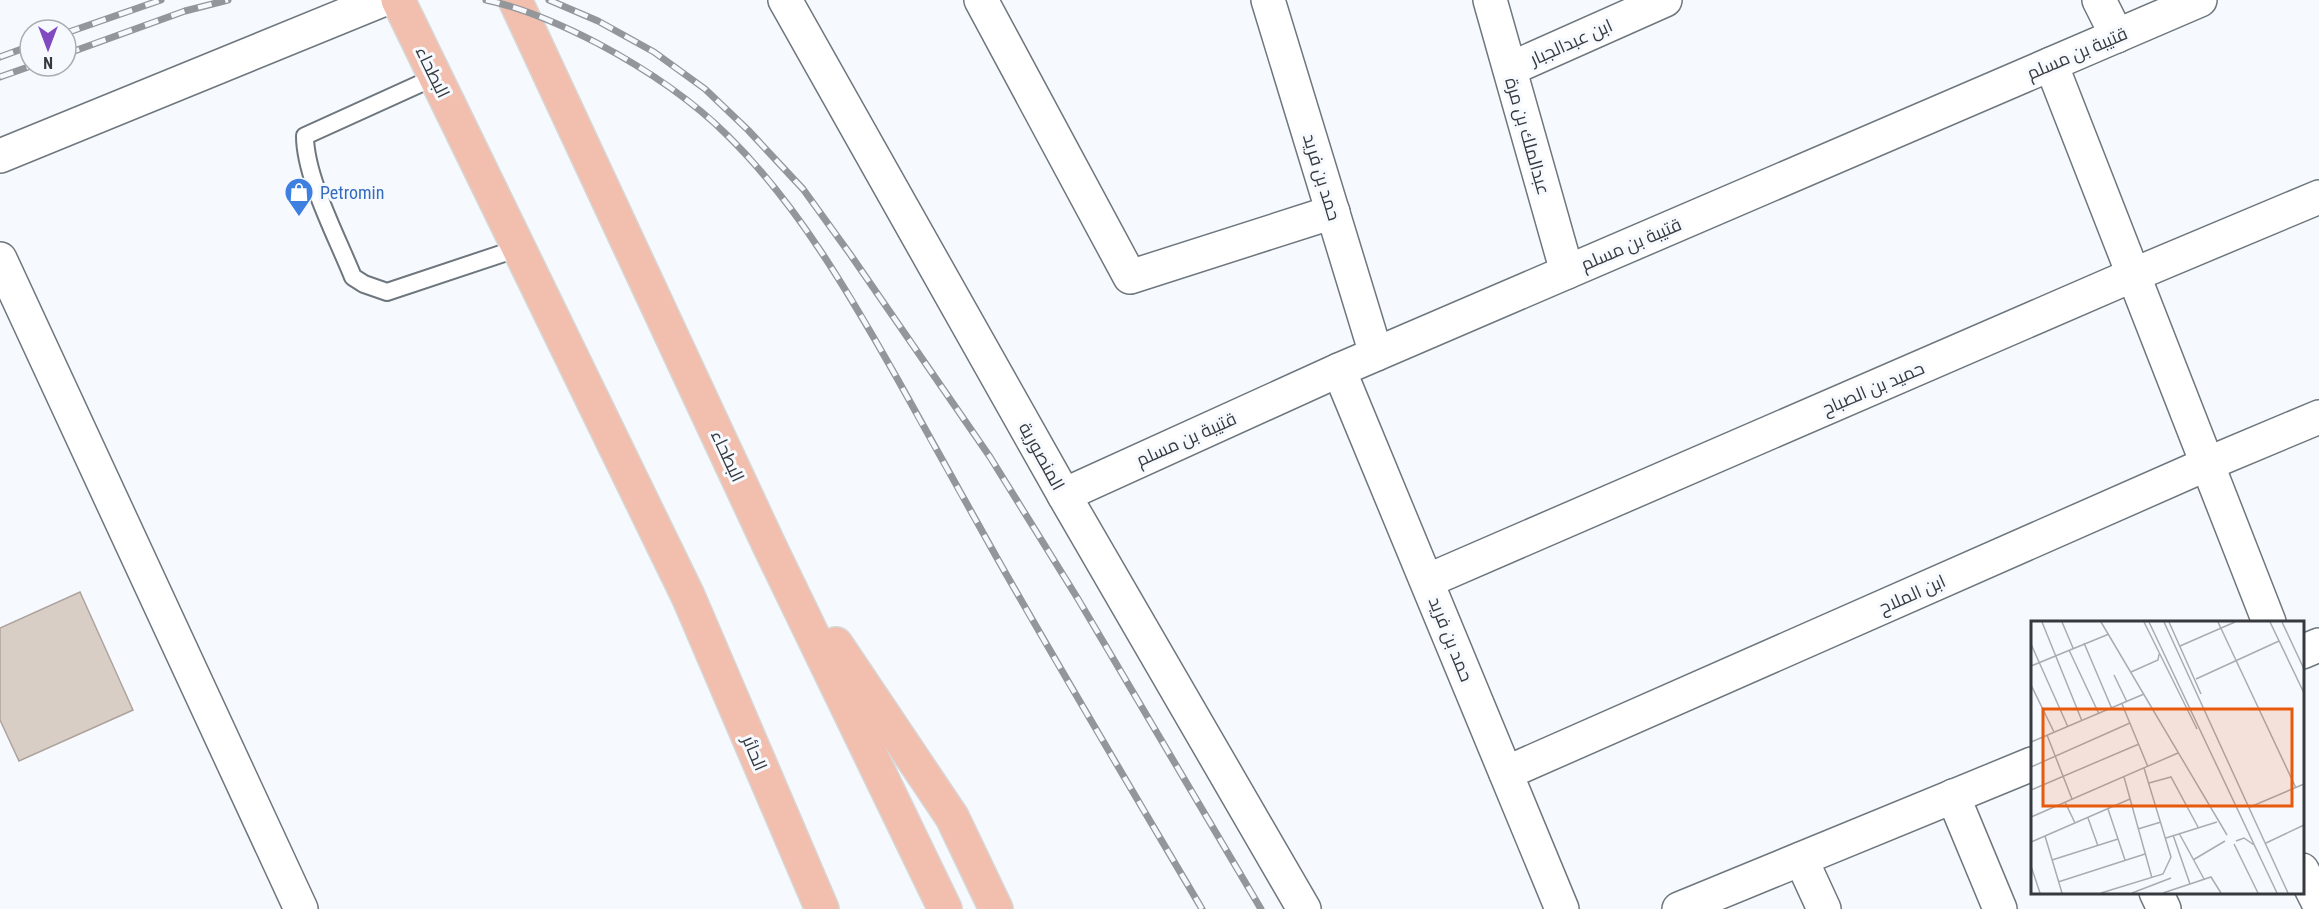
<svg xmlns="http://www.w3.org/2000/svg" width="2319" height="909" font-family="'Roboto Condensed',Cairo,sans-serif">
<style>
.building{fill:#d9cec6;stroke:#aea39c;stroke-width:1.5}
.lines{fill:none;stroke-linecap:round;stroke-linejoin:round}
.service-casing{stroke:#6e777e;stroke-width:20}
.minor-casing{stroke:#6e777e;stroke-width:36}
.tertiary-casing{stroke:#6e777e;stroke-width:36}
.primary-casing{stroke:#d7d8d8;stroke-width:36}
.service{stroke:#fff;stroke-width:16}
.minor{stroke:#fff;stroke-width:33}
.tertiary{stroke:#fff;stroke-width:33}
.primary{stroke:#f2bead;stroke-width:33}
.rail-casing{stroke:#93979b;stroke-width:7}
.rail{stroke:#f6fafe;stroke-width:4.5;stroke-dasharray:14;stroke-linecap:butt}
.labels{text-anchor:middle;dominant-baseline:central;stroke-width:6;stroke-linejoin:round;paint-order:stroke}
.street-label{font-size:18px;fill:#363a3e;stroke:#f6fafe}
.shop-label{font-size:18px;fill:#366cbe;stroke:#f6fafe;text-anchor:start}
.inset-road{fill:none;stroke:#a9adb1;stroke-width:1.5}
.view{fill:#e8590c;fill-opacity:0.15;stroke:#e8590c;stroke-width:3}
.inset-edge{fill:none;stroke:#363a3e;stroke-width:3}
</style>
<rect width="100%" height="100%" fill="#f6fafe"/>
<!-- building -->
<path class="building" d="M80 592 133 710 19 761 0 720V628Z"/>
<g class="lines">
<!-- service casing -->
<g class="service-casing">
<path id="service" d="M435 77 305 136C305 177 337 237 353 277L364 284 387 292 519 248"/>
</g>
<!-- minor casing -->
<g class="minor-casing">
<g id="minor">
<path d="M981 0 1130 277 1333 212"/>
<path d="M1268 0 1376 354"/>
<path d="M1490 0 1567 272"/>
<path d="M2099 0 2117 36"/>
<path d="M2051 64 2269 622"/>
<path d="M1510 69 1665 0"/>
<path d="M0 156 382 0"/>
<path d="M0 259 301 909"/>
<path d="M1339 370 1562 909"/>
<path d="M1427 581 2133 275 2319 197"/>
<path d="M2302 652 2319 645"/>
<path d="M1506 773 2207 464 2319 417"/>
<path d="M1953 796 2000 909"/>
<path d="M1801 859 1824 909"/>
<path d="M2302 870 2319 904"/>
<path d="M2156 892 2164 909"/>
<path d="M1679 909 2032 764"/>
</g>
</g>
<!-- tertiary casing -->
<g class="tertiary-casing">
<g id="tertiary">
<path d="M785 0 1064 495 1304 909"/>
<path d="M1064 495 1339 370 2200 0"/>
</g>
</g>
<!-- primary casing -->
<g class="primary-casing">
<g id="primary">
<path d="M398 0 688 596 822 909"/>
<path d="M515 0 769 545 945 909"/>
<path d="M836 644 952 817 996 909"/>
</g>
</g>
<!-- service -->
<use href="#service" class="service"/>
<!-- minor -->
<use href="#minor" class="minor"/>
<!-- tertiary -->
<use href="#tertiary" class="tertiary"/>
<!-- primary -->
<use href="#primary" class="primary"/>
<!-- rail casing -->
<g class="rail-casing">
<g id="rail">
<path d="M486 0C524 8 562 25 597 43 644 68 690 98 728 136 798 205 850 295 898 380 931 440 964 499 997 558 1064 676 1133 792 1202 909"/>
<path d="M549 0 598 21 654 52 705 89 748 130 803 189 850 254 990 457 1078 599 1261 909"/>
<path d="M66 33 161 0"/>
<path d="M66 54 185 11 228 0"/>
<path d="M0 57 30 46"/>
<path d="M0 77 31 66"/>
</g>
</g>
<!-- rail -->
<use href="#rail" class="rail"/>
</g>
<!-- icons -->
<defs>
<g id="shop-pin" transform="scale(1.5)"><path d="M0 17L-7.5 6A9.5 9.5 0 1 1 7.5 6Z" fill="#3f7fe0" stroke="#f6fafe"/><path d="M-5-2.5h2.3a2.7 3.5 0 0 1 5.4 0H5L5.5 6h-11ZM-1.5-2.5h3a1.5 2.3 0 0 0-3 0Z" fill="#fff"/></g>
</defs>
<g fill-rule="evenodd">
<use href="#shop-pin" x="299" y="192"/>
</g>
<g class="labels">
<!-- street labels -->
<g class="street-label">
<text transform="translate(1571 42) rotate(-24)">ابن عبدالجبار</text>
<text transform="translate(2077 53) rotate(-23)">قتيبة بن مسلم</text>
<text transform="translate(433 72) rotate(64)">البطحاء</text>
<text transform="translate(1528 136) rotate(74)">عبدالملك بن مرة</text>
<text transform="translate(1322 177) rotate(73)">حمد بن فريد</text>
<text transform="translate(1631 244) rotate(-23)">قتيبة بن مسلم</text>
<text transform="translate(1873 388) rotate(-23)">حميد بن الصباح</text>
<text transform="translate(1186 439) rotate(-24)">قتيبة بن مسلم</text>
<text transform="translate(728 456) rotate(65)">البطحاء</text>
<text transform="translate(1042 456) rotate(61)">المنصورية</text>
<text transform="translate(1912 594) rotate(-24)">ابن الملاح</text>
<text transform="translate(1451 639) rotate(68)">حمد بن فريد</text>
<text transform="translate(755 753) rotate(67)">الحائر</text>
</g>
<!-- shop labels -->
<g class="shop-label">
<text x="320" y="192">Petromin</text>
</g>
</g>
<!-- overview -->
<g transform="translate(2031 621)">
<rect width="273" height="273" fill="#f6fafe"/>
<path class="inset-road" d="M11 1 51 100M31 1 42 27M70 1 196 214M113 1 166 108M118 1 246 272M133 1 257 272M138 1 170 73M187 1 265 167M239 1 273 72M251 1 273 48M53 22 81 88M0 23 37 106M149 25 204 1M38 29 68 93M0 45 78 13M100 51 127 39 128 33M83 54 96 81M165 58 248 20M0 64 23 111M91 83 117 146M16 114 41 178M0 121 113 73M0 146 99 102M93 156 121 257M118 162 140 156 167 206M0 169 108 123M34 181 44 202M219 186 273 163M77 188 94 239M0 196 147 132M57 197 67 225M107 208 130 201M148 212 173 258M142 214 159 263M14 215 31 272M135 217 186 201M205 220 213 217 223 224M0 221 99 178M235 222 273 204M203 223 227 272M21 239 87 218M162 239 194 220M0 245 9 272M27 261 114 233M70 272 132 253 140 236 113 147M101 272 140 257M132 272 180 256 190 272"/>
<path class="view" d="M12 88H261V185H12Z"/>
<rect width="273" height="273" class="inset-edge"/>
</g>
<!-- north arrow -->
<g transform="translate(48 48) rotate(180)"><circle r="28" fill="#f6fafe" stroke="#a9adb1" stroke-width="1.5"/>
<path d="M0-4.5L10 22L0 15L-10 22Z" fill="#814ac1"/>
<text y="-9" font-size="16" font-weight="bold" text-anchor="middle" fill="#363a3e">N</text>
</g>
</svg>
